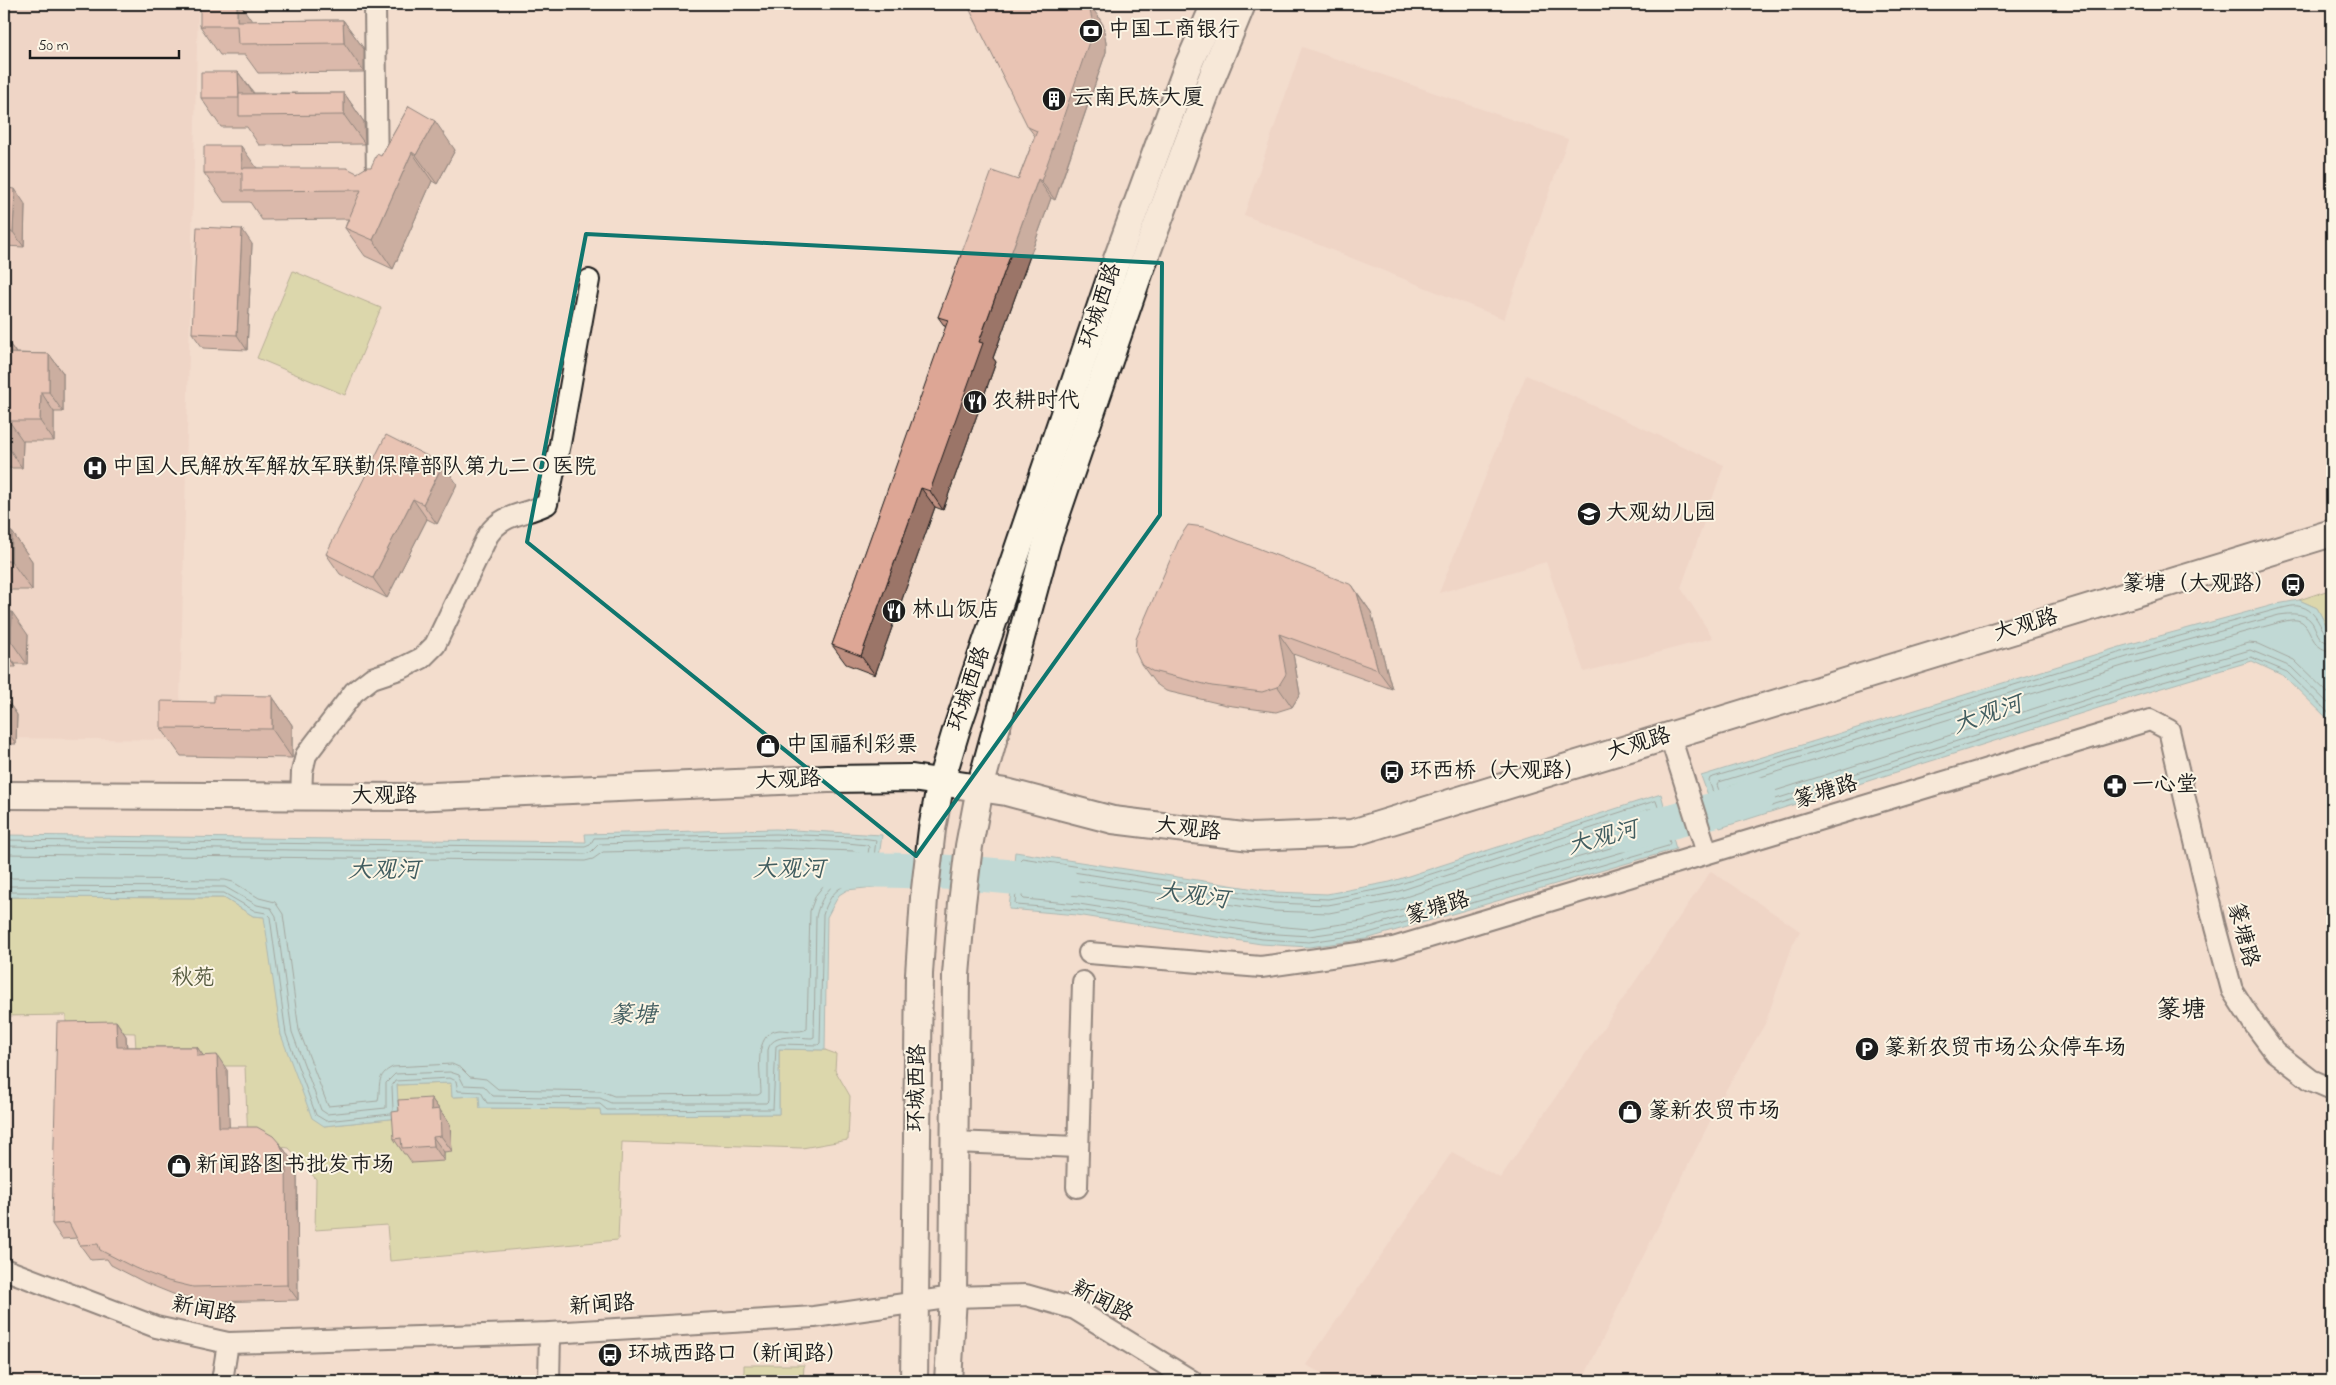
<svg xmlns="http://www.w3.org/2000/svg" width="2336" height="1385" font-family="'Indie Flower','LXGW WenKai TC',sans-serif">
<style>
.built{fill:#ecccbc}
.green{fill:#c2d084;stroke:#6f7650}
.water{fill:#85d6dd;stroke:#5b8c90}
.lines{fill:none;stroke-linecap:round;stroke-linejoin:round}
.shore{stroke:#466669;stroke-width:1}
.river{stroke:#85d6dd;stroke-width:35}
.minor-casing{stroke:#1c1c1c;stroke-width:24}
.major-casing{stroke:#1c1c1c;stroke-width:30}
.minor{stroke:#fcf5e5;stroke-width:20}
.major{stroke:#fcf5e5;stroke-width:26}
.wall{fill:#be8f80;stroke:#1c1c1c}
.shaded-wall{fill:#9b7468;stroke:#1c1c1c}
.building{fill:#dda695;stroke:#1c1c1c}
.marked{fill:none;stroke:#0f766e;stroke-width:4;stroke-linejoin:round}
.labels{text-anchor:middle;dominant-baseline:central;stroke-width:4;stroke-linejoin:round;paint-order:stroke}
.poi-label{font-size:22px;fill:#1c1c1c;stroke:#fcf5e5;text-anchor:start}
.street-label{font-size:22px;fill:#1c1c1c;stroke:#fcf5e5}
.park-label{font-size:22px;fill:#565b40;stroke:#fcf5e5}
.water-label{font-size:24px;font-style:italic;fill:#415d60;stroke:#fcf5e5}
.quarter-label{font-size:25px;fill:#1c1c1c;stroke:#fcf5e5}
</style>
<rect width="100%" height="100%" fill="#f3ddcd"/>
<filter id="ink" filterUnits="userSpaceOnUse"><feTurbulence type="fractalNoise" baseFrequency=".02" numOctaves="2"/><feDisplacementMap in="SourceGraphic" scale="10" xChannelSelector="R" yChannelSelector="G"/><feConvolveMatrix kernelMatrix="1 2 1 2 8 2 1 2 1" color-interpolation-filters="sRGB"/></filter>
<g filter="url(#ink)">
<!-- built -->
<g class="built">
<path d="M4 4H193L198 7 179 740 4 738Z"/>
<path d="M1302 47 1568 139 1504 319 1244 215Z"/>
<path d="M1526 375 1724 465 1681 588 1713 638 1584 672 1546 562 1439 593Z"/>
<path d="M1711 871 1800 931 1793 944 1765 1024 1727 1088 1703 1135 1582 1381H1336L1306 1365 1452 1152 1500 1178Z"/>
</g>
<!-- green -->
<g class="green">
<path d="M293 271 381 308 345 395 257 358Z"/>
<path d="M2332 589V636L2317 608 2299 600Z"/>
<path d="M4 897 224 898 253 916 265 917 281 1035 324 1126 398 1118 397 1085 451 1083 452 1097 480 1096V1108L600 1109 601 1115 779 1114V1049L825 1050 836 1054 835 1070 850 1096 848 1140 802 1148 622 1142 618 1240 390 1261 387 1225 315 1230 316 1179 289 1148 248 1143 245 1066H137L135 1033 66 1031V1015L4 1016Z"/>
<path d="M744 1365H804L803 1381H744Z"/>
</g>
<!-- water -->
<g class="water">
<path d="M2299 600 2317 608 2332 636V723L2284 676 2252 661 2158 689 1720 828 1701 776 2123 646 2277 604Z"/>
<path d="M1661 794 1676 849 1366 939 1309 947 1261 944 1077 915 1009 909 1015 852 1275 892 1327 894 1390 882Z"/>
<path d="M776 829 882 835 875 887 847 890 839 895 827 917 825 1050 779 1049V1114L601 1115 600 1109 480 1108 479 1096 452 1097 451 1083 397 1085 399 1118 324 1126 312 1118 281 1035 264 917 253 916 224 898 4 897V835L586 842 585 834Z"/>
</g>
<g class="lines">
<!-- shore -->
<g class="shore">
<path d="M2332 637C2319 635 2320 609 2298 606 2292 605 2284 608 2278 609L2125 651 1710 778 1709 781 1723 820 1725 821 2156 684 2251 657 2287 672 2332 716"/>
<path d="M2332 643C2306 642 2327 607 2279 615L2127 657 1719 782 1717 785 1727 812 1729 814 2154 678 2250 650 2291 667 2332 707"/>
<path d="M2332 651C2308 650 2313 623 2297 620 2292 619 2286 621 2281 622L2129 664 1728 787 1727 790 1731 803 1734 804 2152 671 2249 643 2259 644 2294 660 2332 697"/>
<path d="M1656 801 1670 843 1668 846 1365 934 1309 942 1262 939 1078 910 1017 905 1015 903 1019 861 1022 858 1274 897 1328 899 1391 887Z"/>
<path d="M1651 809 1654 811 1662 839 1660 841 1364 928 1309 936 1262 933 1079 904 1024 899 1022 897 1025 867 1028 865 1273 903 1328 905 1393 893Z"/>
<path d="M1646 819 1649 820 1653 833 1651 836 1362 921 1309 929 1263 925 1080 896 1032 892 1030 890 1032 876 1034 874 1272 911 1329 913 1396 900Z"/>
<path d="M4 840 585 847 590 845 594 838 776 834 854 837 876 840 871 882C863 884 855 883 847 885 833 889 827 903 823 915L820 1043 818 1045 780 1044 776 1046 773 1109 607 1110 600 1104 487 1103 481 1092 458 1091 456 1081 450 1078 395 1081 392 1086 393 1110"/>
<path d="M4 846 585 854 591 852 599 844C688 842 778 835 867 845L869 847 865 876C859 878 851 877 845 879 829 883 819 902 816 917L814 1037 812 1038C798 1038 772 1032 768 1050V1101L766 1103H611L600 1098 493 1096 484 1086 464 1085 459 1075 450 1072 395 1074 386 1083V1108L327 1114 321 1110 292 1032 276 916 271 908 257 905 225 887 4 886"/>
<path d="M4 854 585 861 593 859 603 852 775 848 854 851 861 854 858 869 841 872 827 881 816 895 810 911 807 1029C799 1033 788 1030 779 1030 752 1033 761 1075 761 1093L758 1095 614 1096 601 1091 498 1089 486 1079 470 1077 461 1068 452 1064 393 1067C375 1075 381 1087 378 1101L328 1106 299 1030 283 914 275 902 259 898 233 882 225 880 4 878"/>
<path d="M4 892 224 893 255 911 266 913 270 917 286 1034 316 1115 326 1121 391 1114"/>
</g>
<!-- river -->
<g class="river">
<path d="M1624 834 1714 810 1759 794"/>
<path d="M829 870C907 869 984 873 1061 882"/>
</g>
<!-- minor casing -->
<g class="minor-casing">
<g id="minor">
<path d="M375 4 377 183"/>
<path d="M1670 736 1707 853"/>
<path d="M301 797 302 772 306 755 354 692 372 678 402 668 422 658 435 645 488 535C504 512 524 516 547 504L560 444 589 280"/>
<path d="M1089 953 1261 967 1393 948 2150 720 2169 730 2215 927 2232 990 2252 1021 2275 1052 2311 1080 2332 1089"/>
<path d="M954 1142 1077 1147"/>
<path d="M1077 1187 1083 982"/>
<path d="M4 1269 156 1327 228 1343 550 1333 814 1317 953 1297 1026 1295 1075 1309 1192 1381"/>
<path d="M222 1381 228 1343"/>
<path d="M549 1381 550 1333"/>
</g>
</g>
<!-- major casing -->
<g class="major-casing">
<g id="major">
<path d="M4 795 410 797 828 779 912 778 1006 792 1113 820 1251 837 1352 833 2332 533"/>
<path d="M914 1381 919 974 924 898 932 829 941 781 956 731 1113 270 1187 68 1215 4"/>
<path d="M948 1381 953 1297 956 975 962 903 969 846 980 788 1047 542 1137 279 1212 77 1242 4"/>
</g>
</g>
<!-- minor -->
<use href="#minor" class="minor"/>
<!-- major -->
<use href="#major" class="major"/>
</g>
<!-- wall -->
<g class="wall">
<path d="M1098 16 1103 25 1106 43V52L1064 175 1055 200 1051 198 993 358 996 362 943 510 935 507 875 675 846 664 832 645 946 328 938 317 1018 180 1035 136 1028 127Z"/>
<path d="M343 20 364 49V72L258 73 245 55H220L200 26 252 21Z"/>
<path d="M238 72 254 93H344L364 122 365 144 259 145 247 127H221L201 98Z"/>
<path d="M409 106 455 150 437 184 432 181 393 269 365 256 345 228 348 219 262 220 250 202H224L204 173 257 168 357 173 371 167 381 156Z"/>
<path d="M4 188 25 204 24 247 4 246Z"/>
<path d="M252 244 247 350 203 348 192 333Z"/>
<path d="M4 336 16 353 49 354 63 373V412H54V441H23L22 468H4Z"/>
<path d="M443 464 457 484 437 524 427 519 387 598 340 574 326 554Z"/>
<path d="M4 532H12L32 561V590H4Z"/>
<path d="M1352 585 1371 612 1392 689 1293 654 1300 694 1292 707 1276 712 1226 705 1166 691 1155 683 1141 664Z"/>
<path d="M4 612 28 635 27 664H15L16 667H4Z"/>
<path d="M4 696 17 715 16 744H4Z"/>
<path d="M272 696 292 725V758L181 756 161 728 214 702Z"/>
<path d="M116 1021 126 1036 127 1047H197L203 1056 227 1070 229 1127 280 1144 291 1159 297 1173 298 1300 204 1302 178 1296 146 1283 111 1265 107 1259 91 1260 80 1245 77 1238 62 1239 52 1224Z"/>
<path d="M431 1098 450 1124 452 1151 444 1152V1161L412 1163 406 1154H404L394 1139 399 1111Z"/>
</g>
<!-- shaded-wall -->
<g class="shaded-wall">
<path d="M237 4H240L257 28 237 21Z"/>
<path d="M1088 4H1089L1098 16 1103 25 1106 43V52L1055 200 1041 181Z"/>
<path d="M343 20 364 49V72L344 43Z"/>
<path d="M238 72 258 100 239 98Z"/>
<path d="M344 93 364 122 365 144 344 115Z"/>
<path d="M435 121 455 150 437 184 416 155Z"/>
<path d="M241 146 262 175 242 168Z"/>
<path d="M412 152 432 181 393 269 373 240Z"/>
<path d="M1038 179 1051 198 993 358 996 362 943 510 930 491 979 342Z"/>
<path d="M15 189 25 204 24 247 13 232Z"/>
<path d="M242 229 252 244 247 350 237 335Z"/>
<path d="M4 336 17 355 4 354Z"/>
<path d="M49 354 63 373V412L49 392Z"/>
<path d="M41 392 54 412V441L40 421Z"/>
<path d="M9 421 23 441 22 468 9 448Z"/>
<path d="M443 464 457 484 437 524 423 504Z"/>
<path d="M921 488 935 507 875 675 861 656Z"/>
<path d="M413 499 427 519 387 598 373 578Z"/>
<path d="M12 532 32 561V590L11 561Z"/>
<path d="M1357 593 1371 612 1392 689 1378 670Z"/>
<path d="M12 612 28 635 27 664 11 641Z"/>
<path d="M1279 634 1293 654 1300 694 1292 707 1278 687Z"/>
<path d="M4 647 15 664 16 667 4 650Z"/>
<path d="M4 696 17 715 16 744 4 726Z"/>
<path d="M272 696 292 725V758L272 729Z"/>
<path d="M116 1021 126 1036 127 1062 117 1047Z"/>
<path d="M197 1047 208 1062 197 1056Z"/>
<path d="M217 1055 227 1070 230 1142 219 1127Z"/>
<path d="M431 1098 450 1124 452 1151 441 1136 431 1110Z"/>
<path d="M433 1137 444 1152V1161L434 1146Z"/>
<path d="M280 1144 291 1159 297 1173 298 1300 287 1285Z"/>
</g>
<!-- building -->
<g class="building">
<path d="M200 4H237V21L343 20 344 43 238 44 237 26H200Z"/>
<path d="M967 4H1088L1089 6 1093 24 1092 33 1050 156 1041 181 1038 179 979 342 983 343 930 491 921 488 861 656 832 645 948 320 938 317 992 171 1018 180 1037 131 1028 127Z"/>
<path d="M201 72H238L239 98H201Z"/>
<path d="M344 93V115L239 116V94Z"/>
<path d="M409 106 435 121 416 155 412 152 373 240 345 228 361 190 242 191V173H204V146H241L242 168H347L357 173 367 167H371L377 154 381 156Z"/>
<path d="M4 188 15 189 13 232H4Z"/>
<path d="M197 227 242 229 237 335 192 333Z"/>
<path d="M4 353 49 354V392H41L40 421H9V448H4Z"/>
<path d="M386 435 443 464 423 504 413 499 373 578 326 554Z"/>
<path d="M1188 525 1204 527 1352 585 1357 593 1378 670 1279 634 1286 674 1278 687 1262 692 1212 686 1152 671 1141 664 1135 651 1136 639 1180 537Z"/>
<path d="M4 532H12L11 561H4Z"/>
<path d="M4 612H12L11 641H4Z"/>
<path d="M214 695 272 696V729L161 728V701L214 702Z"/>
<path d="M116 1021 117 1047H197V1056L217 1055 219 1127H257L273 1136 280 1144 286 1158 287 1285 193 1287 168 1281 135 1268 100 1250 98 1244 80 1245 69 1223 52 1224 57 1022Z"/>
<path d="M431 1098V1110L440 1109 441 1136 433 1137 434 1146 402 1148 401 1138 394 1139 392 1112 399 1111 398 1100Z"/>
<path d="M721 1376 727 1381H654V1377Z"/>
</g>
</g>
<!-- marked area -->
<path d="M0 0H2336V1385H0ZM586 234 1162 263 1160 515 916 856 527 542Z" fill="#f3ddcd" fill-opacity=".55" fill-rule="evenodd"/>
<path class="marked" d="M586 234 1162 263 1160 515 916 856 527 542Z"/>
<!-- icons -->
<defs>
<g id="bank-disc" transform="scale(1.25)"><circle r="9.5" fill="#1c1c1c" stroke="#fcf5e5"/><path d="M-6-4H6V4H-6ZM0-2.3a2.3 2.3 0 1 0 0 4.6a2.3 2.3 0 1 0 0-4.6Z" fill="#fff"/></g>
<g id="building-disc" transform="scale(1.25)"><circle r="9.5" fill="#1c1c1c" stroke="#fcf5e5"/><path d="M-4-6H4V6H1V3H-1V6H-4ZM-2.5-4.3h1.7v1.8h-1.7ZM.8-4.3h1.7v1.8H.8ZM-2.5-1h1.7V.8h-1.7ZM.8-1h1.7V.8H.8Z" fill="#fff"/></g>
<g id="restaurant-disc" transform="scale(1.25)"><circle r="9.5" fill="#1c1c1c" stroke="#fcf5e5"/><path d="M-5-6h1v4h1v-4h1v4h1v-4h1v5L-1.5 .5V6h-2V.5L-5-1ZM5-6V6H3V1.5H1.5Q1.5-4 5-6Z" fill="#fff"/></g>
<g id="hospital-disc" transform="scale(1.25)"><circle r="9.5" fill="#1c1c1c" stroke="#fcf5e5"/><path d="M-5-5h3v3.5h4V-5h3V5h-3V1.5h-4V5h-3Z" fill="#fff"/></g>
<g id="school-disc" transform="scale(1.25)"><circle r="9.5" fill="#1c1c1c" stroke="#fcf5e5"/><path d="M0-5L7-2L0 1L-7-2ZM-4 1L0 2.5L4 1V4Q0 6-4 4Z" fill="#fff"/></g>
<g id="bus-disc" transform="scale(1.25)"><circle r="9.5" fill="#1c1c1c" stroke="#fcf5e5"/><path d="M-5-6H5V4H4V6H2V4H-2V6H-4V4H-5ZM-3.5-4V0h7V-4ZM-3.5 1.2v1.5H-2V1.2ZM2 1.2v1.5H3.5V1.2Z" fill="#fff"/></g>
<g id="shop-disc" transform="scale(1.25)"><circle r="9.5" fill="#1c1c1c" stroke="#fcf5e5"/><path d="M-5-2.5h2.3a2.7 3.5 0 0 1 5.4 0H5L5.5 6h-11ZM-1.5-2.5h3a1.5 2.3 0 0 0-3 0Z" fill="#fff"/></g>
<g id="pharmacy-disc" transform="scale(1.25)"><circle r="9.5" fill="#1c1c1c" stroke="#fcf5e5"/><path d="M-2-6h4v4h4v4h-4v4h-4v-4h-4v-4h4Z" fill="#fff"/></g>
<g id="parking-disc" transform="scale(1.25)"><circle r="9.5" fill="#1c1c1c" stroke="#fcf5e5"/><path d="M-3.5-5.5H1a3.5 3.5 0 0 1 0 7H-1V5.5H-3.5ZM-1-3.4V-.6H.8a1.4 1.4 0 0 0 0-2.8Z" fill="#fff"/></g>
</defs>
<g fill-rule="evenodd">
<use href="#bank-disc" x="1091" y="31"/>
<use href="#building-disc" x="1054" y="99"/>
<use href="#restaurant-disc" x="975" y="402"/>
<use href="#hospital-disc" x="95" y="468"/>
<use href="#school-disc" x="1589" y="514"/>
<use href="#bus-disc" x="2293" y="585"/>
<use href="#restaurant-disc" x="894" y="611"/>
<use href="#shop-disc" x="768" y="746"/>
<use href="#bus-disc" x="1392" y="772"/>
<use href="#pharmacy-disc" x="2115" y="786"/>
<use href="#parking-disc" x="1867" y="1049"/>
<use href="#shop-disc" x="1630" y="1112"/>
<use href="#shop-disc" x="179" y="1166"/>
<use href="#bus-disc" x="610" y="1355"/>
</g>
<g class="labels">
<!-- poi labels -->
<g class="poi-label">
<text x="1108" y="31">中国工商银行</text>
<text x="1072" y="99">云南民族大厦</text>
<text x="992" y="402">农耕时代</text>
<text x="112" y="468">中国人民解放军解放军联勤保障部队第九二〇医院</text>
<text x="1606" y="514">大观幼儿园</text>
<text x="2276" y="585" text-anchor="end">篆塘（大观路）</text>
<text x="912" y="611">林山饭店</text>
<text x="786" y="746">中国福利彩票</text>
<text x="1410" y="772">环西桥（大观路）</text>
<text x="2132" y="786">一心堂</text>
<text x="1884" y="1049">篆新农贸市场公众停车场</text>
<text x="1648" y="1112">篆新农贸市场</text>
<text x="196" y="1166">新闻路图书批发市场</text>
<text x="628" y="1355">环城西路口（新闻路）</text>
</g>
<!-- street labels -->
<g class="street-label">
<text transform="translate(1101 306) rotate(-71)">环城西路</text>
<text transform="translate(2026 626) rotate(-16)">大观路</text>
<text transform="translate(970 689) rotate(-71)">环城西路</text>
<text transform="translate(1639 745) rotate(-17)">大观路</text>
<text transform="translate(788 781) rotate(-2)">大观路</text>
<text transform="translate(1826 793) rotate(-17)">篆塘路</text>
<text x="384" y="797">大观路</text>
<text transform="translate(1188 830) rotate(7)">大观路</text>
<text transform="translate(1438 909) rotate(-17)">篆塘路</text>
<text transform="translate(2242 935) rotate(75)">篆塘路</text>
<text transform="translate(918 1088) rotate(-89)">环城西路</text>
<text transform="translate(1102 1302) rotate(27)">新闻路</text>
<text transform="translate(602 1306) rotate(-4)">新闻路</text>
<text transform="translate(204 1311) rotate(11)">新闻路</text>
</g>
<!-- park labels -->
<g class="park-label">
<text x="193" y="979">秋苑</text>
</g>
<!-- water labels -->
<g class="water-label">
<text transform="translate(1988 716) rotate(-19)">大观河</text>
<text transform="translate(1603 839) rotate(-15)">大观河</text>
<text x="789" y="870">大观河</text>
<text x="384" y="871">大观河</text>
<text transform="translate(1193 897) rotate(7)">大观河</text>
<text x="633" y="1016">篆塘</text>
</g>
<!-- quarter labels -->
<g class="quarter-label">
<text x="2181" y="1011">篆塘</text>
</g>
</g>
<!-- margin -->
<rect width="2336" height="1385" fill="none" stroke="#fcf5e5" stroke-width="20"/>
<rect x="10" y="10" width="2316" height="1365" fill="none" stroke="#1c1c1c" stroke-width="2" filter="url(#ink)"/>
<!-- scale -->
<path d="M30 50v8h149v-8" fill="none" stroke="#1c1c1c" stroke-width="2.5"/>
<text x="38" y="50" font-size="15" fill="#1c1c1c" stroke="#fcf5e5" stroke-width="4" paint-order="stroke">50 m</text>
</svg>
